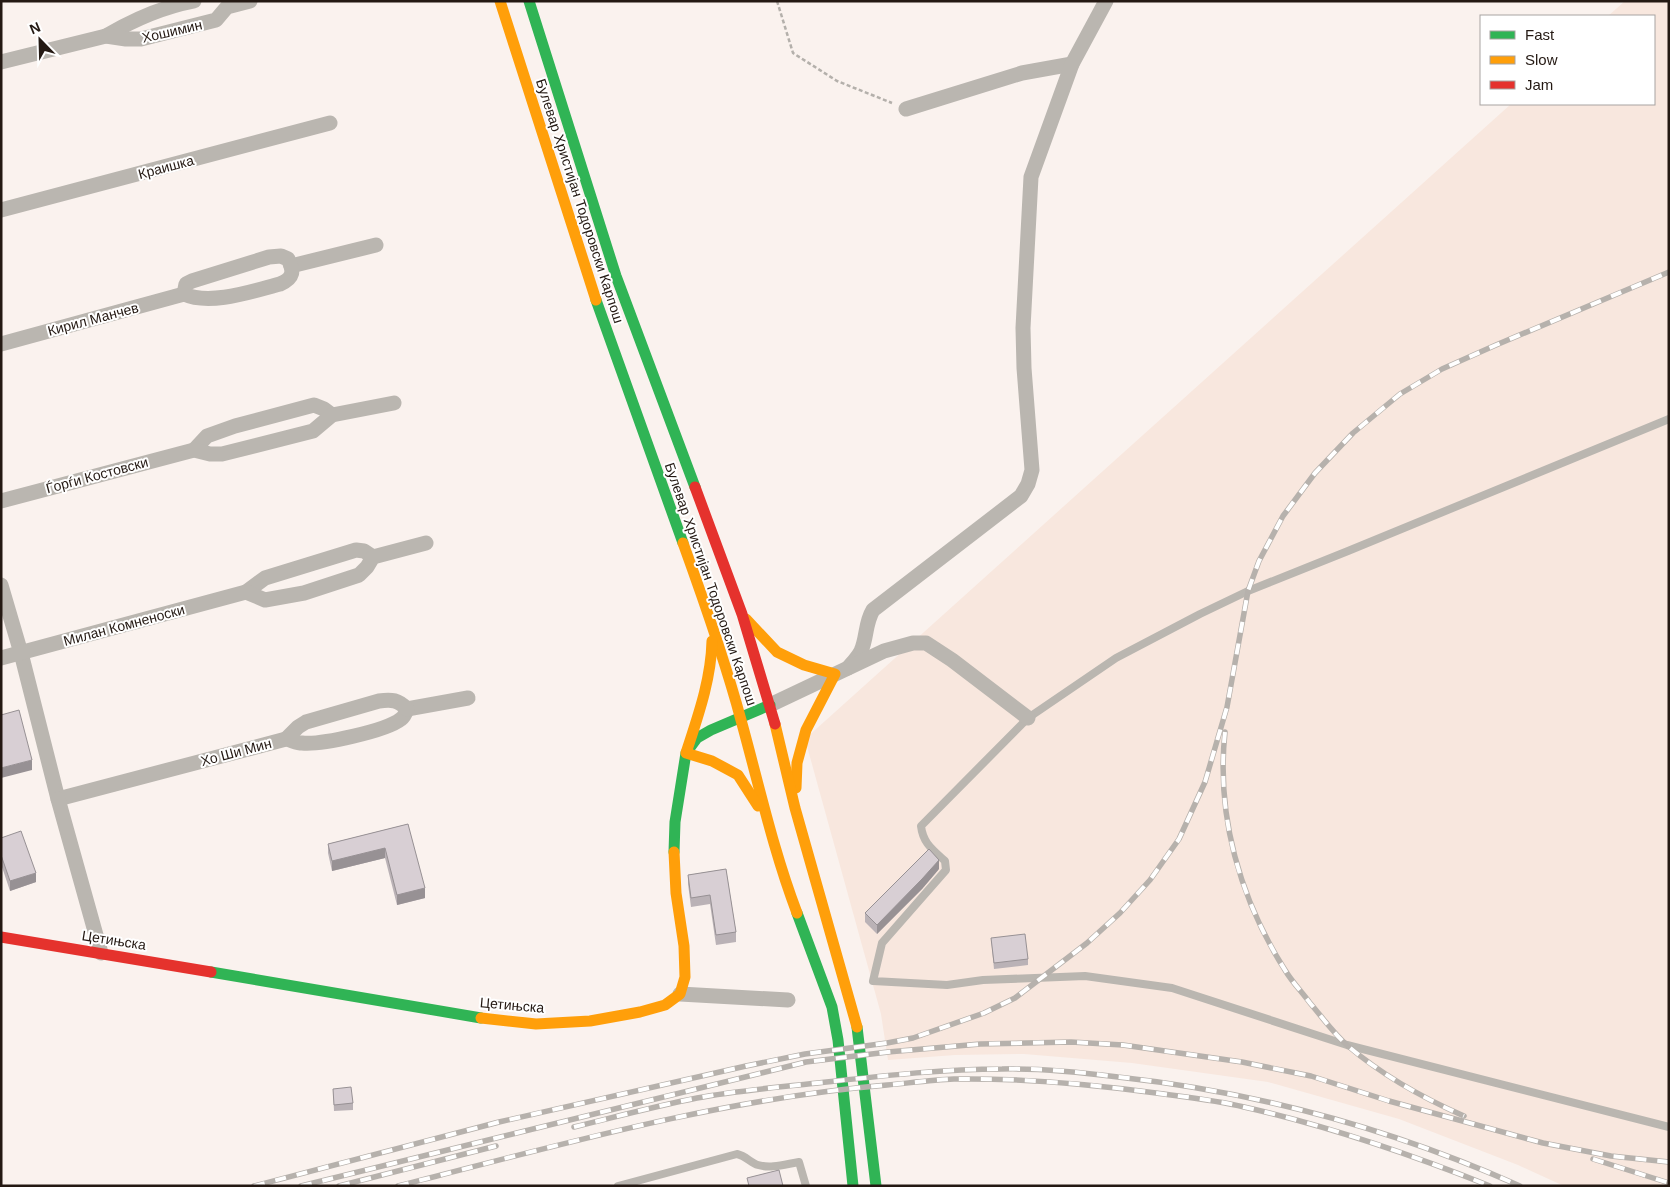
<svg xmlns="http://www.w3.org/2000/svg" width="1670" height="1187" font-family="Helvetica,sans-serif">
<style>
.built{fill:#f8e7de}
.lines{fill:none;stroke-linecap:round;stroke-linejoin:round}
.path{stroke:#b4b0ab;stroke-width:2.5;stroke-dasharray:4 2.5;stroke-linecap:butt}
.lane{stroke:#bab6b0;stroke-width:8}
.street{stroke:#bab6b0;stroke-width:15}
.fast{stroke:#30b455;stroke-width:11}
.slow{stroke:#ff9f0a;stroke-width:11}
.jam{stroke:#e5322d;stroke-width:11}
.rail-casing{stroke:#b6b1ac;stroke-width:5.5}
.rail{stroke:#fff;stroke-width:4;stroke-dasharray:11;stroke-linecap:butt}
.wall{fill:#bab2b6}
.shaded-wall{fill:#979194}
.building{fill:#d8cfd4;stroke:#979194}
.labels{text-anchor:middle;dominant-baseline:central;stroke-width:4;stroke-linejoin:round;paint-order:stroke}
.street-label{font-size:14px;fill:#241913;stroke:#fff}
</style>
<rect width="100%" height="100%" fill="#faf2ee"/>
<!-- built -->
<path class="built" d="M1625 1H1669V1186H1564L1518 1165 1399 1119 1268 1082 1132 1063 1024 1054 955 1055 888 1060 881 1014 805 739 1511 104H1654V16H1608Z"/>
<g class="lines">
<!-- path -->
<path class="path" d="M777 1 793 53 837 81 892 103"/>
<!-- lane -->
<g class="lane">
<path d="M1669 419 1348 551 1248 591 1200 614 1116 658 1028 718 921 826C923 843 932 849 945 861L946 870 882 943 873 981 947 985 983 980 1085 976 1172 988 1347 1045 1669 1127"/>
<path d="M618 1186 737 1154C746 1156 751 1163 758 1165 771 1169 786 1164 799 1162L806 1186"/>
</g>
<!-- street -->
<g class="street">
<path d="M106 36C133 20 163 7 194 1"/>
<path d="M1 62 106 36 126 39H141L216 20 227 7 250 1"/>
<path d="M906 109 1022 73 1072 64"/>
<path d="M1 210 330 123"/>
<path d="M291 266 376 245"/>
<path d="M1 344 184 294C210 306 253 291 280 284 294 278 294 271 288 259L281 256 269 257 192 281 186 284 184 294"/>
<path d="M194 450 207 436 235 426 314 405 324 409 332 415"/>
<path d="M1 501 194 450 210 454H222L313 431 332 415 394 403"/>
<path d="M1 585 21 653 58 799 286 739C291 740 297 743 302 743 321 745 386 731 401 719 404 717 406 712 407 709"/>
<path d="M246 592 265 578 356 550 364 551 373 557"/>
<path d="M1 658 246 592 265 600 304 593 359 575 367 567 373 557 426 543"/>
<path d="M848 668C853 662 858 657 861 651 867 638 865 623 873 610L1021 496 1028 484 1032 470 1024 368 1023 328 1031 177 1072 64 1106 1"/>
<path d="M770 705 884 651 913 643H926L952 660 1028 718"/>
<path d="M407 709 468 698"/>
<path d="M286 739 298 727 306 722 379 701C392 699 398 700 407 709"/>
<path d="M58 799 101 953"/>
<path d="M680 994 788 1000"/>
</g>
<!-- fast -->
<g class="fast">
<path d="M529 1 616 276 695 487"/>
<path d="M596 300 683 543"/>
<path d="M674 852 675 822 686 753 697 738 711 730 770 705"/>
<path d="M797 913 832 1007 838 1040 853 1186"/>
<path d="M211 972 481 1018"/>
<path d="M857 1027 876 1186"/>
</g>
<!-- slow -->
<g class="slow">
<path d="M500 1 596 300"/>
<path d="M683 543C704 601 725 660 741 720 759 785 773 850 797 913"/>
<path d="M746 619 777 652 804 665 835 674 806 730 797 763 796 788"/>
<path d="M712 641C711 680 698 716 686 753L712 761 738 775 758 806"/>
<path d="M775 724 795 808 857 1027"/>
<path d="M481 1018 536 1024 590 1021 640 1012 665 1005 680 994 685 977 684 946 676 893 674 852"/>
</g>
<!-- jam -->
<g class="jam">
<path d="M695 487 742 614 775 724"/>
<path d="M1 937 211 972"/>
</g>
<!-- rail casing -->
<g class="rail-casing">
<g id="rail">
<path d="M1225 732C1216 816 1240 899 1285 970 1292 982 1302 992 1310 1003 1322 1017 1334 1034 1348 1046 1382 1075 1423 1098 1464 1116"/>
<path d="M574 1127C615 1117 656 1106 697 1098 734 1091 771 1088 808 1084 873 1077 937 1069 1002 1069 1041 1068 1080 1072 1118 1077 1257 1092 1392 1129 1520 1186"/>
<path d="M1593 1159 1669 1183"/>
<path d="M254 1186 499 1122 746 1066 805 1054 887 1043 913 1038 984 1013 1015 998 1087 943 1120 913 1150 880 1179 839 1205 782 1227 707 1248 591 1259 561 1283 516 1315 473 1353 433 1400 394 1442 369 1496 345 1669 272"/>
<path d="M301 1186 806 1062 888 1052 980 1044 1071 1042 1123 1045 1242 1062 1311 1076 1389 1101 1543 1143 1611 1156 1669 1162"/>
<path d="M339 1186 496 1146"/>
<path d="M398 1186C559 1145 721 1099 887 1085 909 1083 932 1080 954 1079 1022 1078 1089 1084 1156 1093 1185 1097 1215 1100 1244 1107 1329 1126 1410 1154 1490 1186"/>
</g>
</g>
<!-- rail -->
<use href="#rail" class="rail"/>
</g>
<!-- wall -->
<g class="wall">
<path d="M408 824 425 898 397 905 385 858 332 871 328 853V844Z"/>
<path d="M1 838 36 882 10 891 1 864Z"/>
<path d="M726 869 736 932V942L716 945 710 904 691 907 688 884V875Z"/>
<path d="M939 869 922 889 877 934 865 922V913Z"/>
<path d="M991 938 1028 959V965L994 969Z"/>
<path d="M333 1089 353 1103V1110L334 1111Z"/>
</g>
<!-- shaded-wall -->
<g class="shaded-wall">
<path d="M32 760V770L1 778V768Z"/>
<path d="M385 848V858L332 871V861Z"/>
<path d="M939 860V869L922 889 877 934V925Z"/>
<path d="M36 873V882L10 891V881Z"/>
<path d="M425 888V898L397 905V895Z"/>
</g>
<!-- building -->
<g class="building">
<path d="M19 710 32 760 1 768V715Z"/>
<path d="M408 824 425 888 397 895 385 848 332 861 328 844Z"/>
<path d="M21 831 36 873 10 881 1 855V838Z"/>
<path d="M929 849 939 860 922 879 877 925 865 913Z"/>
<path d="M726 869 736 932 716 935 710 895 691 898 688 875Z"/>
<path d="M1025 934 1028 959 994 963 991 938Z"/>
<path d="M351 1087 353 1103 334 1105 333 1089Z"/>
<path d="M779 1170 783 1186H749L747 1178Z"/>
</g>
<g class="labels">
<!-- street labels -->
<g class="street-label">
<text transform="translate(172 31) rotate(-13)">Хошимин</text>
<text transform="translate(166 167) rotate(-15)">Краишка</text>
<text transform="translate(580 201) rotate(72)">Булевар Христијан Тодоровски Карпош</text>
<text transform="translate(93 319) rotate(-15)">Кирил Манчев</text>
<text transform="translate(97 475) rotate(-15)">Ѓoрѓи Костовски</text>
<text transform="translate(711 584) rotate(71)">Булевар Христијан Тодоровски Карпош</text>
<text transform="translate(124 625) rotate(-15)">Милан Комненоски</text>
<text transform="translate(236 752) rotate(-15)">Хо Ши Мин</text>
<text transform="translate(114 940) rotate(9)">Цетињска</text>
<text transform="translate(512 1005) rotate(5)">Цетињска</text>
</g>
</g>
<!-- border -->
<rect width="1670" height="1187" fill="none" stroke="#241913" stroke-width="5"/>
<!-- legend -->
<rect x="1480" y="15" width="175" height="90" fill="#ffffff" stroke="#a7a3a1"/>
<rect x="1490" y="31" width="25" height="8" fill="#30b455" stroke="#a7a3a1"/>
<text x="1525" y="40" font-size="15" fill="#241913">Fast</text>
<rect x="1490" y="56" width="25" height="8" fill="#ff9f0a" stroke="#a7a3a1"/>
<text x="1525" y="65" font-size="15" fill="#241913">Slow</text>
<rect x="1490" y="81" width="25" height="8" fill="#e5322d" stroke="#a7a3a1"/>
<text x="1525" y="90" font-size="15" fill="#241913">Jam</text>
<!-- north arrow -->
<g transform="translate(40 40) rotate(337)" stroke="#ffffff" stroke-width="4" paint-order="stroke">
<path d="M0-4L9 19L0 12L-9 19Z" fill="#241913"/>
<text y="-8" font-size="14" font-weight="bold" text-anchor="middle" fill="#241913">N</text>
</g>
</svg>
